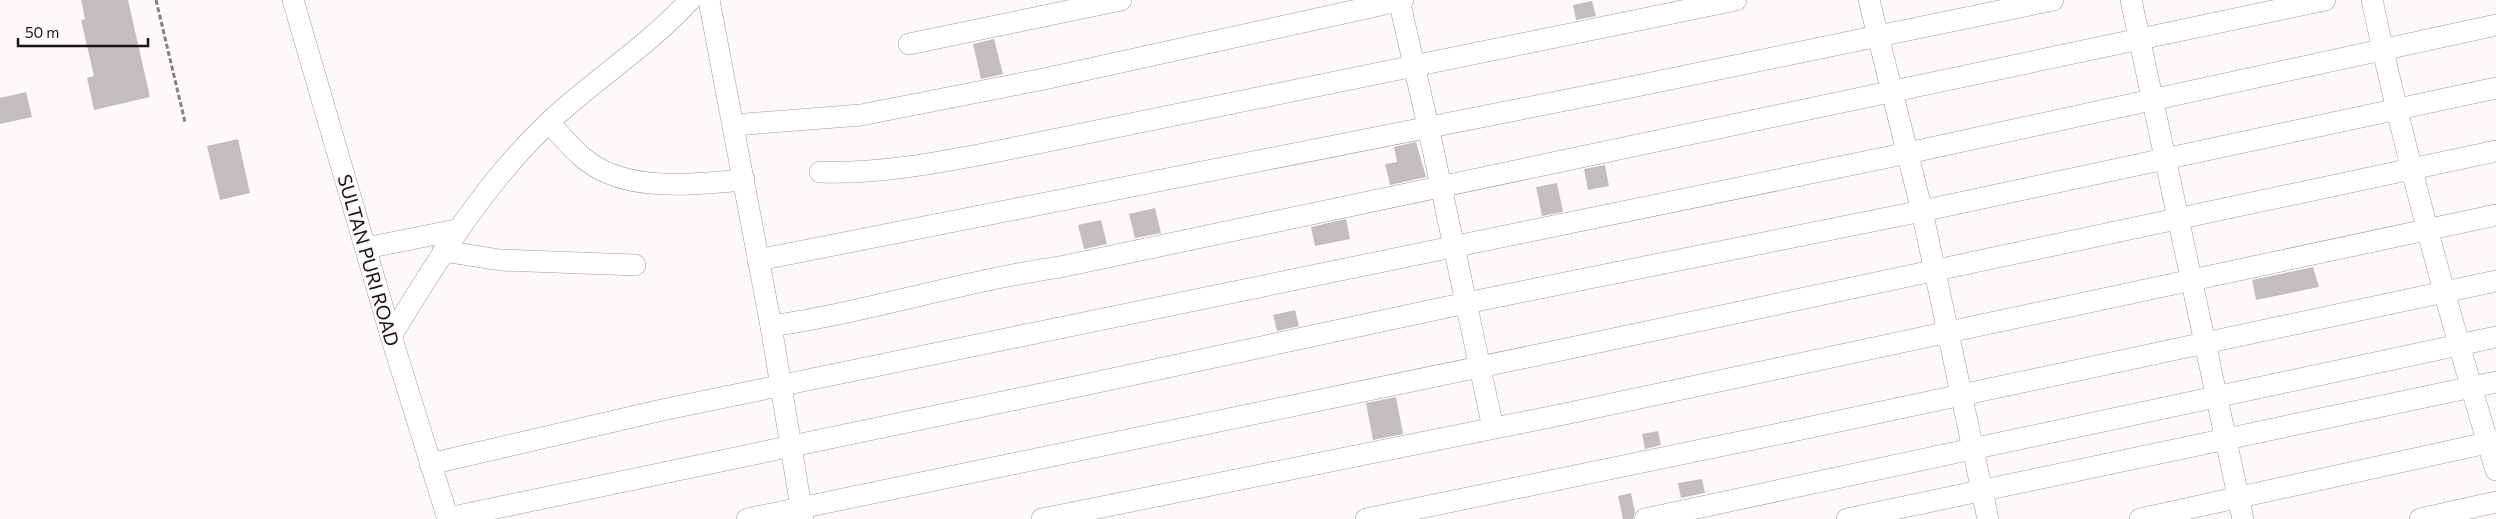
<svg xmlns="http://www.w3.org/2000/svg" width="2496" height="519" font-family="Commissioner,sans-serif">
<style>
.building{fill:#c2bebf}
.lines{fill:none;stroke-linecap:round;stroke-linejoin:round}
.minor-casing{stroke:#9f9a9a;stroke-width:22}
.path{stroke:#848181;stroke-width:3;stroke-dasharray:5 2.5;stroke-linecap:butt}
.minor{stroke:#fff;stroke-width:21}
.labels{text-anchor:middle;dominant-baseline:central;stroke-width:4;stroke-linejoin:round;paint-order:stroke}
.street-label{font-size:19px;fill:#181616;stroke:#fef9f9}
</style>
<rect width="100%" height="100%" fill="#fef9f9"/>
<!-- building -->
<g class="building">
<path d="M81 0H128L150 97 94 110 87 78 94 76 81 20 85 19Z"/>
<path d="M1592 1 1596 16 1576 20 1573 5Z"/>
<path d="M994 39 1003 74 981 79 973 44Z"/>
<path d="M26 92 32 117 0 124V98Z"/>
<path d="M238 139 250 193 220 200 207 146Z"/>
<path d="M1416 142 1426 177 1390 185 1385 164 1397 162 1394 147Z"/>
<path d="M1605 165 1609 186 1588 190 1584 169Z"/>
<path d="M1557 183 1563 212 1542 216 1536 187Z"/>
<path d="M1155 208 1161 233 1135 238 1129 214Z"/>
<path d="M1346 219 1350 239 1315 246 1311 227Z"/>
<path d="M1101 220 1107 244 1084 249 1078 225Z"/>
<path d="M2313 267 2319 287 2256 300 2252 280Z"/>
<path d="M1295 310 1299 326 1277 331 1273 315Z"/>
<path d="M1396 397 1403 434 1373 440 1366 403Z"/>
<path d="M1658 431 1661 445 1645 449 1642 434Z"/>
<path d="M1702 479 1705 493 1681 498 1678 483Z"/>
<path d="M1631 493 1635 512 1633 519H1623L1618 496Z"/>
</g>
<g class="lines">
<!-- minor casing -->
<g class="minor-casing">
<g id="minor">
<path d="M293 0 391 336 448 519"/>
<path d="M709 0 771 326 803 519"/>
<path d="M1399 0 1428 126 1493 428"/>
<path d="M1869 0 1922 211 1988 519"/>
<path d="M2131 0 2243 519"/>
<path d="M2372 0C2406 159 2449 315 2496 470"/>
<path d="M909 44 1121 0"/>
<path d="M549 122C559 133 569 146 581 156 623 194 692 184 744 180"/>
<path d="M734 125 861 115 1044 79 1403 0"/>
<path d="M820 172C879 174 936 163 994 152L1736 0"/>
<path d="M366 248 456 230"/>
<path d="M443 251 500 260 635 265"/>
<path d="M758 260 1622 89 2053 0"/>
<path d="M771 326C868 312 962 281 1060 267L2325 0"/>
<path d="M391 336C439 258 482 186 549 122 594 80 648 46 690 0"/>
<path d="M430 464 662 410 1908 153 2496 25"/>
<path d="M448 518 1084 385 1466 303 1922 211 2496 88"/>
<path d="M747 519 1547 353 2496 151"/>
<path d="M1042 519 1560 415 2496 215"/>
<path d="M1366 519 1783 433 2496 281"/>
<path d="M1645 519 2496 337"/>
<path d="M1847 519 2496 382"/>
<path d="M2140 519 2496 441"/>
<path d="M2420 519 2496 502"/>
</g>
</g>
<!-- path -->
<path class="path" d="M156 0 185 122"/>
<!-- minor -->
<use href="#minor" class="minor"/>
</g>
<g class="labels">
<!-- street labels -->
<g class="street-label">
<text transform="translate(369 260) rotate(74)">SULTAN PURI ROAD</text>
</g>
</g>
<!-- scale -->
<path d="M18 38v8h130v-8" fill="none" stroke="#181616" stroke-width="2.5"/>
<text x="25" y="38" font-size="15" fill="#181616" stroke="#fef9f9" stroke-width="4" paint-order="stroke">50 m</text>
</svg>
